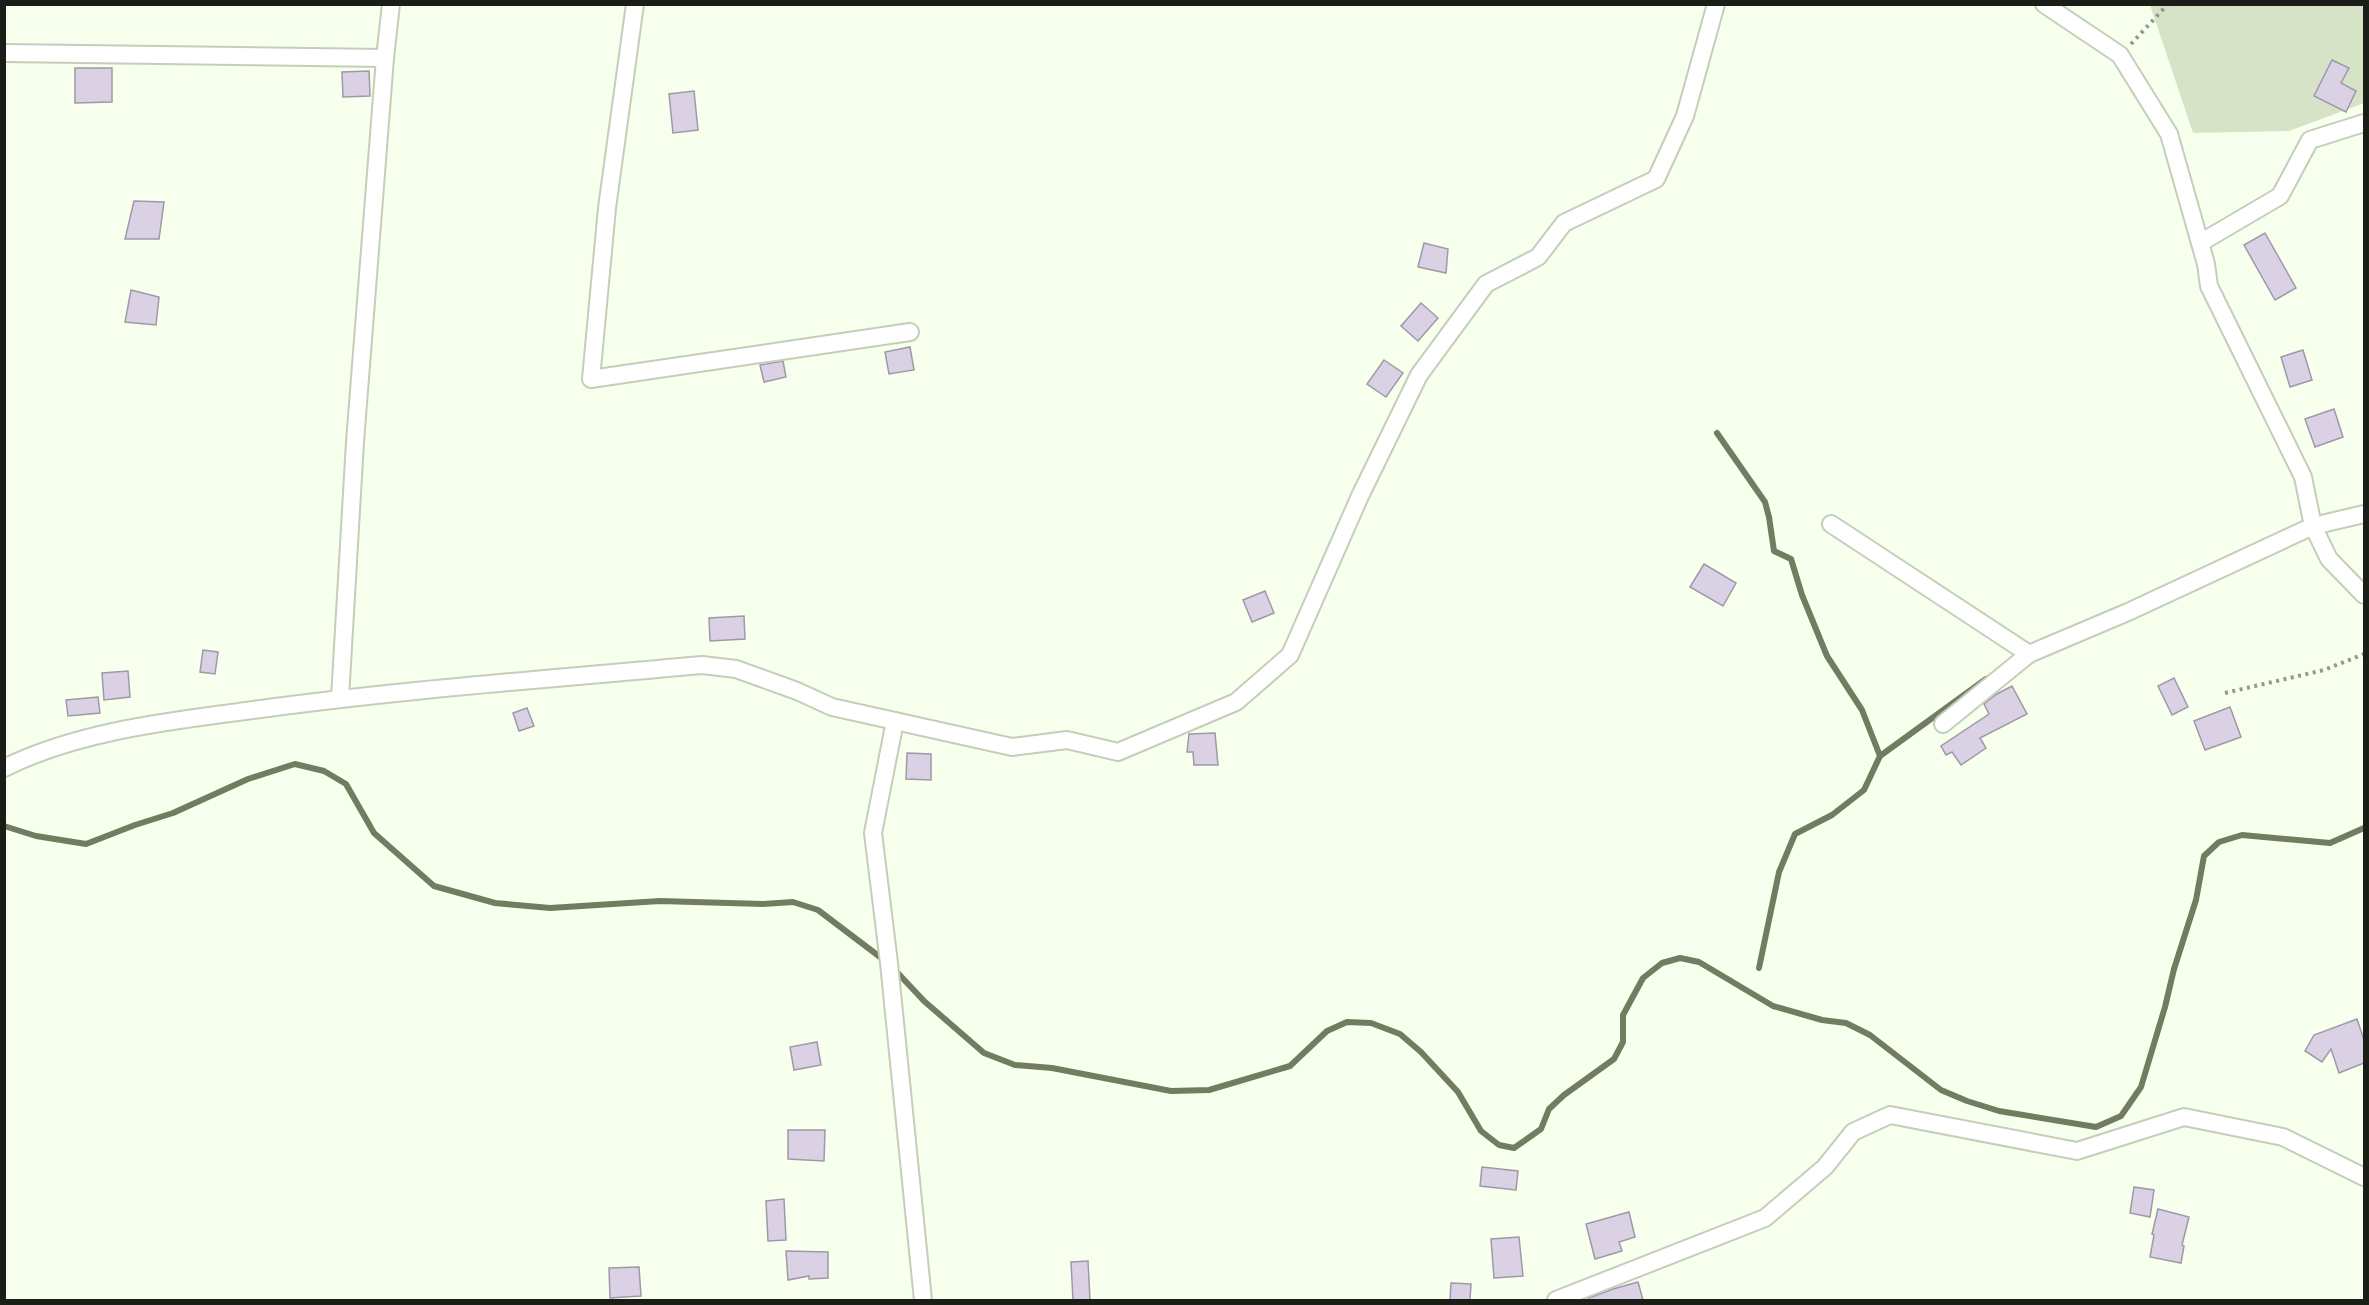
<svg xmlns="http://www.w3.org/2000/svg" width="2369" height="1305" font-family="'Archivo Narrow',sans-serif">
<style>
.green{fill:#d7e3c7}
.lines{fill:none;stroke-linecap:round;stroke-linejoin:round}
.stream{stroke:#717c61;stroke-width:6}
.building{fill:#dad2e4;stroke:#a098a9;stroke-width:1.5}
.minor-casing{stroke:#c5cdbb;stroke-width:20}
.path{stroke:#94998d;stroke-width:4;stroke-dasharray:3 4.5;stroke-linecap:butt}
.minor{stroke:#fff;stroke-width:16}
</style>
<rect width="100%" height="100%" fill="#f7ffed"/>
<!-- green -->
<path class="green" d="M2150 5H2364V103L2289 131 2193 133Z"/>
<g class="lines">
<!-- stream -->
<g class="stream">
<path d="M1717 433 1765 502 1769 517 1774 551 1791 559 1802 595 1827 656 1862 710 1880 756 1864 790 1832 815 1795 834 1779 872 1759 968"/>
<path d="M1880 756 1986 679"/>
<path d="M4 826 36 836 86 844 135 825 173 813 248 779 295 764 324 771 346 784 374 833 434 886 495 903 550 908 660 901 763 904 793 902 818 910 884 960"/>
<path d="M894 969 924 1001 984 1053 1015 1065 1052 1068 1171 1091 1209 1090 1290 1066 1327 1031 1347 1022 1371 1023 1400 1034 1421 1052 1458 1092 1481 1131 1499 1145 1514 1148 1541 1129 1549 1109 1564 1095 1614 1059 1623 1042V1015L1643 978 1662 963 1680 958 1699 962 1773 1006 1822 1020 1846 1023 1870 1035 1941 1090 1967 1101 1999 1111 2096 1127 2121 1116 2141 1087 2165 1007 2174 969 2196 900 2204 856 2219 842 2242 835 2330 843 2364 828"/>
</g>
</g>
<!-- building -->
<g class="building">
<path d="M2332 60 2349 68 2341 83 2356 91 2346 112 2314 96Z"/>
<path d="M75 68H112V102L75 103Z"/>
<path d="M369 71 370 96 343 97 342 72Z"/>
<path d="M694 91 698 130 673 133 669 94Z"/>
<path d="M134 201 164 202 159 239H125Z"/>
<path d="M2265 233 2296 288 2275 300 2244 245Z"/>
<path d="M1424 243 1448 249 1446 273 1418 267Z"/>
<path d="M131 290 159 297 156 325 125 322Z"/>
<path d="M1421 303 1438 318 1418 341 1401 326Z"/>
<path d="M910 347 914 370 889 374 885 352Z"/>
<path d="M2303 350 2312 380 2290 387 2281 357Z"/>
<path d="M1384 360 1403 373 1386 397 1367 384Z"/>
<path d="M783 361 786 377 764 382 760 365Z"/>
<path d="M2334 409 2343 437 2315 447 2305 419Z"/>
<path d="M1704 564 1736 583 1723 606 1690 587Z"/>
<path d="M1265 591 1274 613 1252 622 1243 600Z"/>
<path d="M744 616 745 639 710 641 709 618Z"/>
<path d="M203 650 218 652 215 674 200 672Z"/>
<path d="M128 671 130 697 104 700 102 673Z"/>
<path d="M2174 678 2188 707 2172 715 2158 686Z"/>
<path d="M2012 686 2027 714 1980 738 1986 748 1961 765 1952 752 1946 755 1941 746 1989 714 1984 704 1997 694Z"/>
<path d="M98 697 100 713 68 716 66 700Z"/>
<path d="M2230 707 2241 737 2205 750 2194 721Z"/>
<path d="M527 708 534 726 519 731 513 713Z"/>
<path d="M1215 733 1218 765H1194L1193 752H1187L1189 734Z"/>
<path d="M907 753 931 754V780L906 779Z"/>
<path d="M2357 1019 2364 1040V1063L2339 1073 2331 1049 2322 1062 2305 1051 2314 1035Z"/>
<path d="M817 1042 821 1065 794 1070 790 1047Z"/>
<path d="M788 1130H825L824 1161 788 1159Z"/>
<path d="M1482 1167 1518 1171 1516 1190 1480 1186Z"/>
<path d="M2134 1187 2154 1190 2150 1217 2130 1213Z"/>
<path d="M784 1199 786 1240 768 1241 766 1201Z"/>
<path d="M2158 1209 2189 1217 2182 1245 2184 1246 2181 1263 2150 1257 2154 1235 2152 1234Z"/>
<path d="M1629 1212 1635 1237 1619 1242 1622 1251 1595 1259 1586 1224Z"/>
<path d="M1519 1237 1523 1276 1494 1278 1491 1239Z"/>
<path d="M786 1251 828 1252V1278L809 1279V1276L788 1280Z"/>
<path d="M1088 1261 1090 1300H1073L1071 1262Z"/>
<path d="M639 1267 641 1296 610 1298 609 1268Z"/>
<path d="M1638 1282 1643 1300H1589V1298L1613 1289Z"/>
<path d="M1451 1283 1471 1284 1470 1300H1450Z"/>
</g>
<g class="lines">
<!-- minor casing -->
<g class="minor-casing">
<g id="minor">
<path d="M635 4 607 208 591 379 910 332"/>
<path d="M2044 4 2120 55 2169 134 2206 264 2209 286 2303 477 2313 526 2329 559 2364 595"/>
<path d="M4 53 385 58 355 442 340 698"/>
<path d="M385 58 391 4"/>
<path d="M2200 243 2280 196 2310 140 2364 123"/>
<path d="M1831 524 2029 654"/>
<path d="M895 721 873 833 889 963 923 1300"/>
<path d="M1943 724 2029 654 2128 612 2313 526 2364 514"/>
<path d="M4 768C76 732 168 721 246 711 397 690 550 679 702 665L736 669 797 691 832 707 1012 747 1067 740 1118 752 1236 702 1290 655 1360 496 1419 375 1486 284 1538 257 1564 223 1656 179 1685 116 1716 4"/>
<path d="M1556 1300 1765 1218 1825 1167 1853 1132 1890 1115 2077 1151 2184 1117 2283 1137 2364 1177"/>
</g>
</g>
<!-- path -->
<g class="path">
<path d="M2131 44 2168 4"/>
<path d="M2225 693 2324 670 2364 654"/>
</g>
<!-- minor -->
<use href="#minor" class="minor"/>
</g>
<!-- border -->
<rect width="2369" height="1305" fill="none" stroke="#1b1d17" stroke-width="12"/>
</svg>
